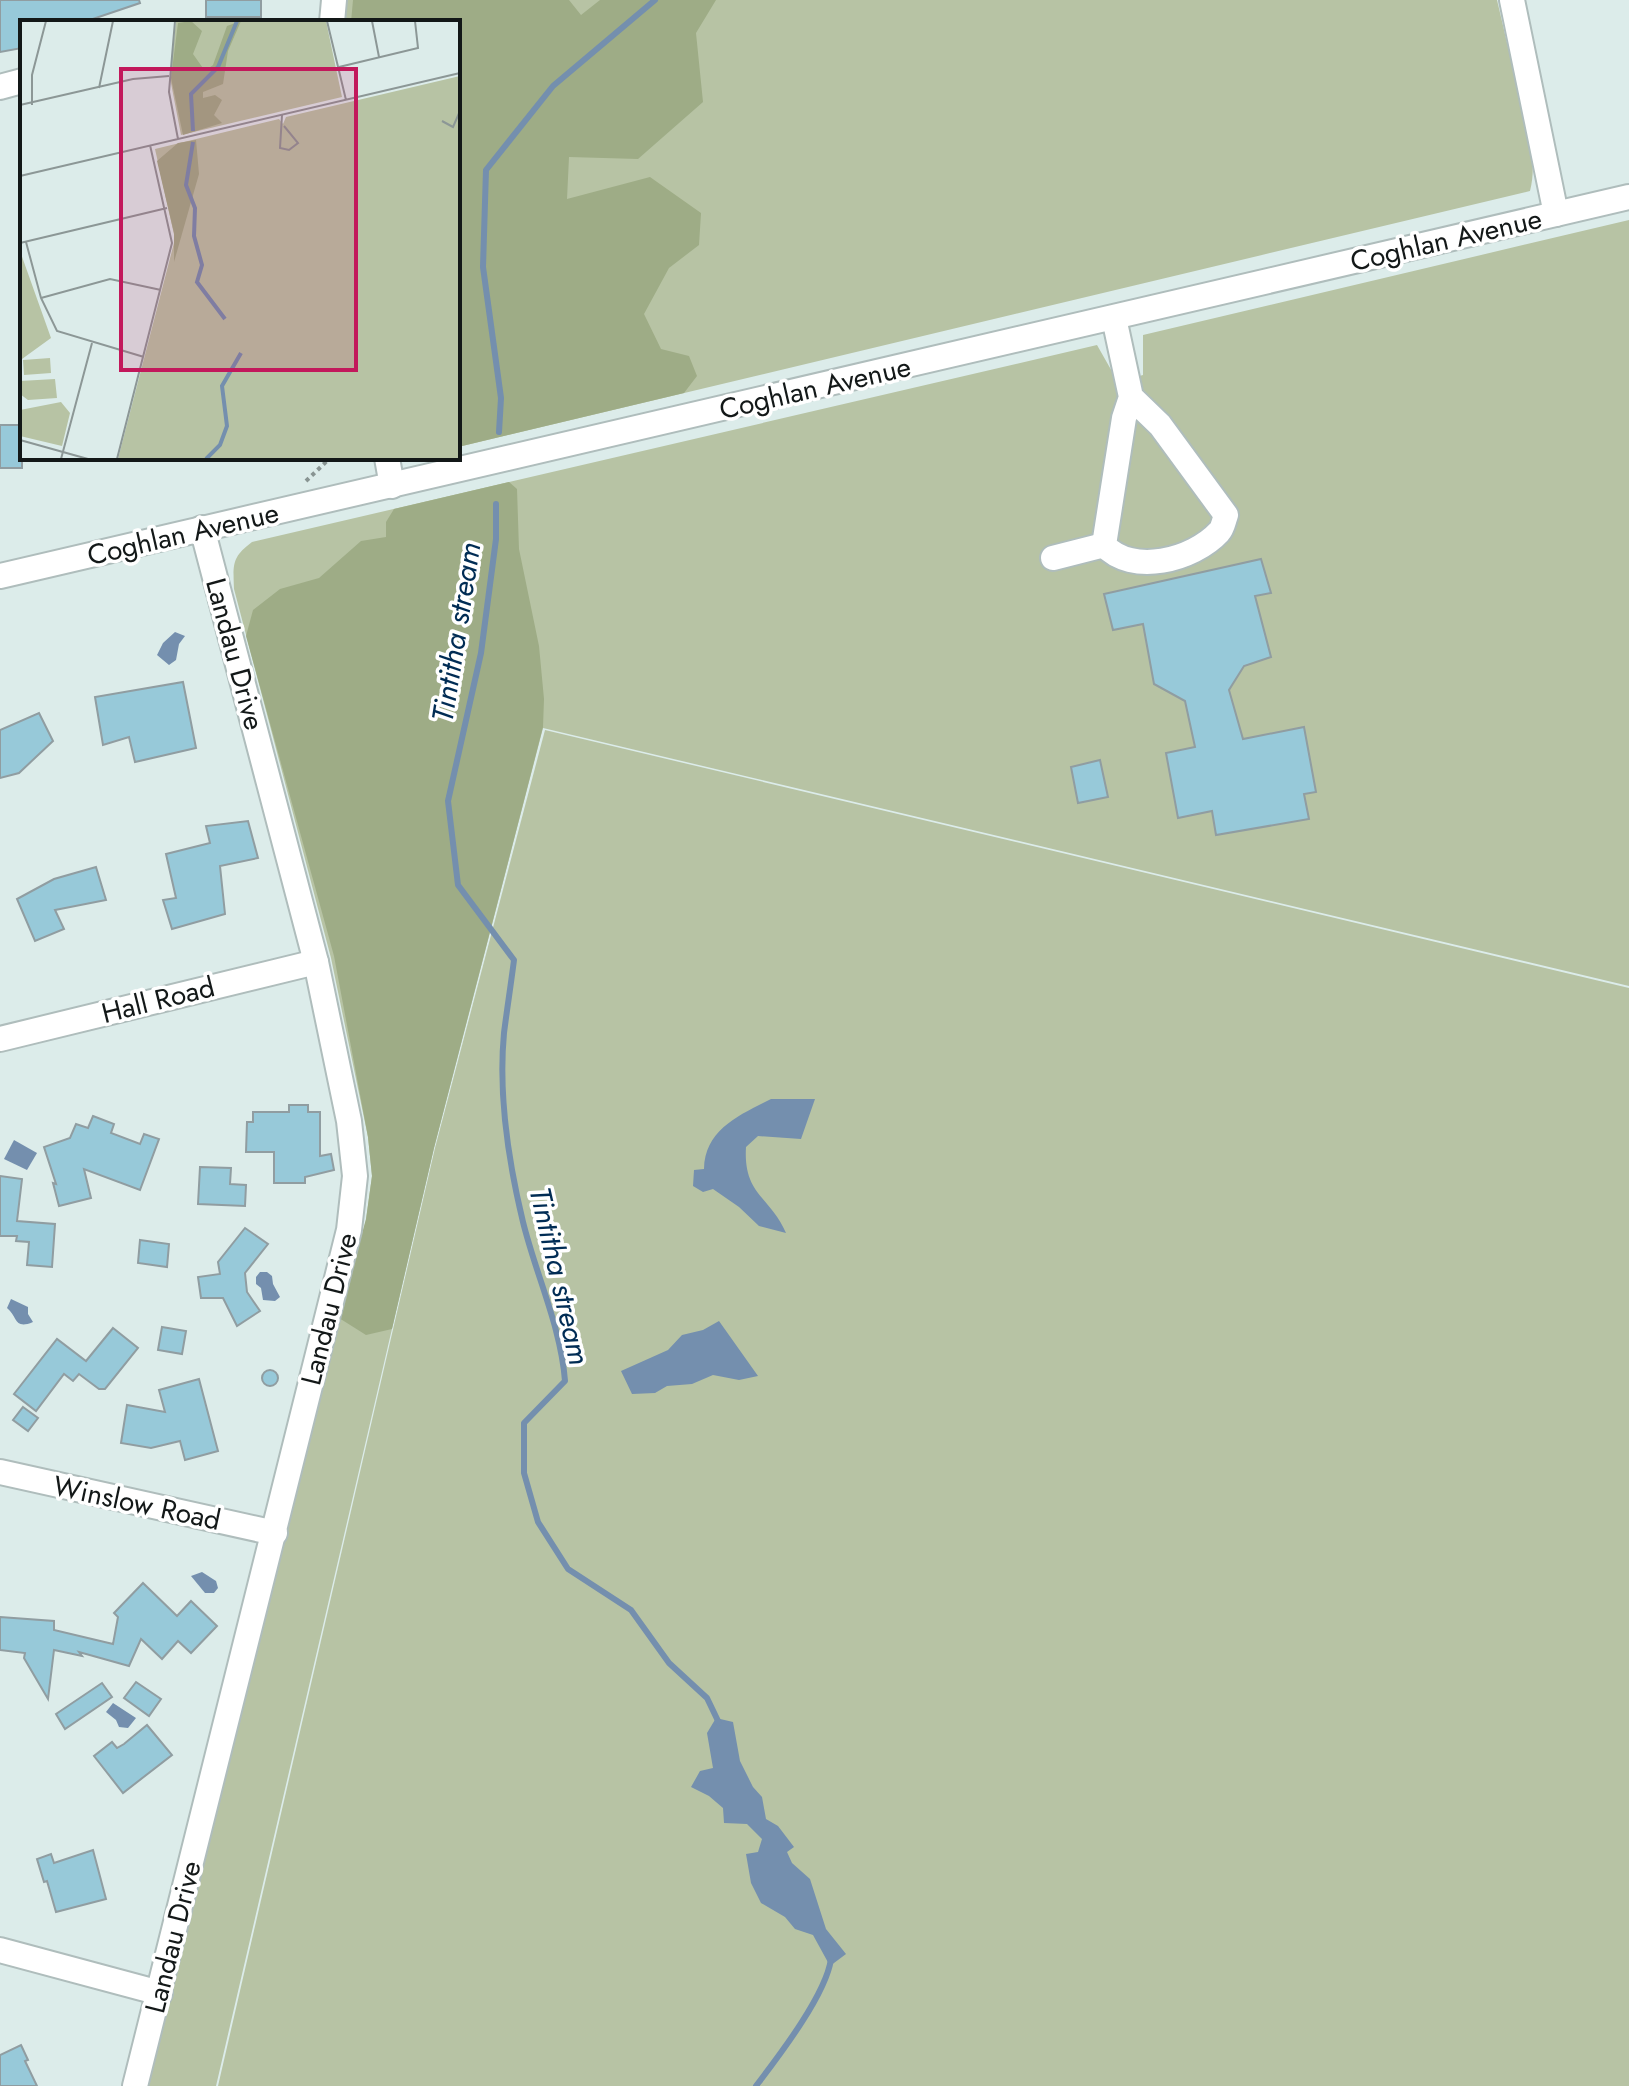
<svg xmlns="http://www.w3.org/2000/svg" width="1629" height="2086" font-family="Jost,sans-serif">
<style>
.green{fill:#b7c3a4}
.forest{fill:#9eac86}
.water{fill:#748fae}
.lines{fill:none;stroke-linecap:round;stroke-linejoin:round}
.stream{stroke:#748fae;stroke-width:6}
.building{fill:#97c9d9;stroke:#909da1;stroke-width:2}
.minor-casing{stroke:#afbdbc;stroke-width:28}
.path{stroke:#889492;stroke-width:4;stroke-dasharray:4 4;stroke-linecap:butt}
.minor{stroke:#fff;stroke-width:24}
.labels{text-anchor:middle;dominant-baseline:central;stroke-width:7;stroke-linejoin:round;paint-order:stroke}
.street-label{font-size:28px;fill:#131818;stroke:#fff}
.water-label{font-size:30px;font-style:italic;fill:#002c54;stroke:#fff}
.inset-river{fill:none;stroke:#748fae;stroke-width:4}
.inset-road{fill:none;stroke:#8c9796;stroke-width:2}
.view{fill:#c2185b;fill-opacity:0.15;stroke:#c2185b;stroke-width:4}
.inset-edge{fill:none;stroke:#131818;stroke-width:4}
</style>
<rect width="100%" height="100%" fill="#dcecea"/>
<!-- green -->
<g class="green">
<path d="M344 0H1497L1531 145C1533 162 1534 175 1530 191L458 447V22H343Z"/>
<path d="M1629 220V986L543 728 434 1148 216 2086H138L366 1220 372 1176 368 1137 331 958 234 589C233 564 232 557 252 542L1097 345 1118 382 1143 375V335Z"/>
<path d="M545 730 1629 988V2086H218L435 1148Z"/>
</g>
<!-- forest -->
<g class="forest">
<path d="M353 0H569L581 15 600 0H716L696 33 703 102 638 159 569 157 567 199 650 177 701 213 699 245 669 268 644 314 661 349 689 356 697 376 684 393 458 447V22H351Z"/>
<path d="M509 482 517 489 519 549 539 646 544 699 543 727 434 1148 392 1329 366 1335 339 1318 366 1219 372 1176 368 1137 334 956 246 636 253 610 280 589 319 578 361 541 386 537V522L394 509Z"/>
</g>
<!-- water -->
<g class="water">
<path d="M175 632 185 636 179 644 176 660 169 665 157 655 163 643Z"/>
<path d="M771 1099H815L801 1139 758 1136 746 1147C743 1195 770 1196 786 1233L759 1226 739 1207 713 1189 703 1192 693 1186 694 1170 704 1169C705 1129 740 1115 771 1099Z"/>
<path d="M14 1140 37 1153 27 1170 4 1159Z"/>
<path d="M260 1272H267L272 1276 273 1284 280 1297 275 1301 263 1300 261 1288 256 1284V1277Z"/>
<path d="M11 1299 28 1307V1314L33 1322C14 1330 18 1317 7 1308Z"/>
<path d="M719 1321 758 1376 739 1380 713 1375 692 1384 667 1386 655 1393 632 1394 621 1371 668 1350 682 1335 703 1330Z"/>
<path d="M202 1572 216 1581 218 1588 214 1593H205L191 1576Z"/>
<path d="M113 1703 136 1718 128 1728 119 1727 116 1720 106 1712Z"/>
<path d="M716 1718 733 1722 740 1761 753 1787 762 1797 766 1819 778 1826 794 1847 787 1852 792 1863 810 1879 826 1929 846 1954 830 1966 813 1935 795 1929 785 1917 761 1903 751 1883 746 1854 758 1852 762 1839 747 1824 724 1823 723 1808 709 1796 691 1787 700 1771 713 1768 707 1733Z"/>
</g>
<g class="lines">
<!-- stream -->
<g class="stream">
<path d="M499 432 501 398 483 267 486 170 553 86 655 0"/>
<path d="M496 504V539L481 653 448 801 458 885 514 960C511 984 507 1009 504 1033 498 1096 508 1160 523 1222 536 1275 561 1327 565 1381L524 1423V1473L538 1522 568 1569 631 1610 669 1663 707 1698 719 1723"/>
<path d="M756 2086C778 2057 826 1995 831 1959"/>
</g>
</g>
<!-- building -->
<g class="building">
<path d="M0 0H139L140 3 84 22H22V48L0 52Z"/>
<rect x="206" y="0" width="55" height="17"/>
<rect x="0" y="425" width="22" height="43"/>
<path d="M1261 559 1271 593 1255 596 1271 657 1244 666 1229 690 1243 739 1304 727 1316 792 1304 794 1309 819 1216 835 1212 811 1178 818 1166 753 1195 747 1185 701 1154 684 1143 624 1113 630 1104 594Z"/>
<path d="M183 682 196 748 135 762 129 737 103 745 95 697Z"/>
<path d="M39 713 53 741 19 773 0 778V730Z"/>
<path d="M1100 760 1108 797 1078 803 1071 767Z"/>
<path d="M248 821 258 858 220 866 225 914 172 929 163 900 176 898 166 854 210 843 206 826Z"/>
<path d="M96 867 106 900 55 910 64 929 35 941 17 899 54 879Z"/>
<path d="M289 1105H308V1112H320V1156L331 1154 334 1170 305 1177V1183H274V1152H246L247 1122H253V1112H289Z"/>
<path d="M93 1116 114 1124 111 1133 140 1144 144 1134 159 1139 140 1190 84 1169 91 1198 59 1206 53 1183 56 1184 44 1147 70 1138 76 1124 88 1128Z"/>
<path d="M200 1167 231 1168 230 1184 246 1185 245 1206 198 1204Z"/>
<path d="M0 1176 22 1179 17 1221 55 1224 52 1267 27 1265 29 1242 16 1241 17 1236H0Z"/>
<path d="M245 1228 268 1244 245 1273 247 1292 260 1311 237 1326 223 1298H201L198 1277 220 1274 218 1262Z"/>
<path d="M140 1240 169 1244 167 1267 138 1263Z"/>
<path d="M162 1327 186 1331 182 1354 158 1350Z"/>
<path d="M113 1328 138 1348 105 1389H99L79 1374 73 1381 64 1374 36 1411 14 1394 57 1339 86 1361Z"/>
<circle cx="270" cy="1378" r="8"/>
<path d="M199 1379 218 1451 185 1460 180 1441 151 1448 121 1443 127 1405 165 1412 159 1390Z"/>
<path d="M23 1407 38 1418 28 1431 13 1420Z"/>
<path d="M143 1583 177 1616 191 1601 217 1626 191 1653 178 1641 162 1659 141 1639 129 1666 79 1652 82 1656 54 1650 48 1699 24 1658 25 1653 0 1650V1617L54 1621V1630L113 1644 118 1617 114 1613Z"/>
<path d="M136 1682 161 1699 149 1716 124 1698Z"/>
<path d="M102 1683 112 1697 65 1729 56 1714Z"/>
<path d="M147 1725 172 1755 123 1793 94 1756 112 1742 117 1748 124 1744Z"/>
<path d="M93 1850 106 1899 56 1912 47 1881 44 1882 37 1859 51 1854 54 1863Z"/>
<path d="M21 2045 28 2060 25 2061 37 2086H0V2055Z"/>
</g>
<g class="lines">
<!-- minor casing -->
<g class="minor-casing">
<g id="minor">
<path d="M1512 0 1556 214"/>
<path d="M332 22 334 0"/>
<path d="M0 87 22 81"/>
<path d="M1114 318 1131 397 1124 418 1104 545C1132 576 1193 560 1219 532 1223 528 1224 520 1226 515L1160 425 1131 397"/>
<path d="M387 458 392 486"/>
<path d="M1053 558 1104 545"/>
<path d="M0 576 1629 197"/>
<path d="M0 1039 316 962"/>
<path d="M0 1472 275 1533"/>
<path d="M0 1950 160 1993"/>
<path d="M135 2086 349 1230 355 1176 349 1121 316 962 202 528"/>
</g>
</g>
<!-- path -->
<path class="path" d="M306 481 328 460 335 458"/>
<!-- minor -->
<use href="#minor" class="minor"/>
</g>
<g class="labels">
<!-- street labels -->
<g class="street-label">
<text transform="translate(1446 240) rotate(-13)">Coghlan Avenue</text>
<text transform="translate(815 388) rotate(-13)">Coghlan Avenue</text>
<text transform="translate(183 534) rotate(-13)">Coghlan Avenue</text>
<text transform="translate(235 654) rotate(75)">Landau Drive</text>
<text transform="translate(158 1000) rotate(-14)">Hall Road</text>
<text transform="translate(329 1309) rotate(-76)">Landau Drive</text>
<text transform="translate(137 1503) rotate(12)">Winslow Road</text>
<text transform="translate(173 1937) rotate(-76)">Landau Drive</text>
</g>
<!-- water labels -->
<g class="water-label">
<text transform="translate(456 632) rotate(-81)">Tintitha stream</text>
<text transform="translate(560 1276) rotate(77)">Tintitha stream</text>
</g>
</g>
<!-- overview -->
<g transform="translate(20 20)">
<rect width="440" height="440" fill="#dcecea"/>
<path d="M156 1H306L322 77 161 115 150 58ZM440 56V439H98L155 219 135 129 259 99 263 104 266 97ZM0 231 31 318 2 339 0 336ZM30 338 31 353 4 355 3 340ZM35 359 37 378 8 380 0 374V361ZM41 382 50 393 42 426 0 416V390Z" fill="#b7c3a4"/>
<path d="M171 1 182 11 173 34 185 51 193 45 207 6 221 1 208 31 203 64 183 72V78L195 75 202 80 194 95 202 103 163 115 151 58 158 3ZM176 120 179 154 154 242V213L137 141 158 123Z" fill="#9eac86"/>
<path class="inset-river" d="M173 111 171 74 198 47 217 1M173 122 166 165 175 188 174 216 182 245 177 262 205 299M186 439 200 425 207 406 202 366 221 333"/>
<path class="inset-road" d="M155 1 149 72 158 119M307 1 326 80M352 1 359 37M319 47 398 28 395 1M79 68 93 1M0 85 113 59 149 56M12 85V55L26 1M262 95 260 128 269 130 278 123 264 106M422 101 433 107 440 91M0 156 440 53M6 222 21 278 37 311 124 337M0 223 147 188M21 278 90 259 141 270M0 420 68 439M41 439 72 323M97 439 152 223 130 125"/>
<path class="view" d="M101 49H336V350H101Z"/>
<rect width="440" height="440" class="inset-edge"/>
</g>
</svg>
